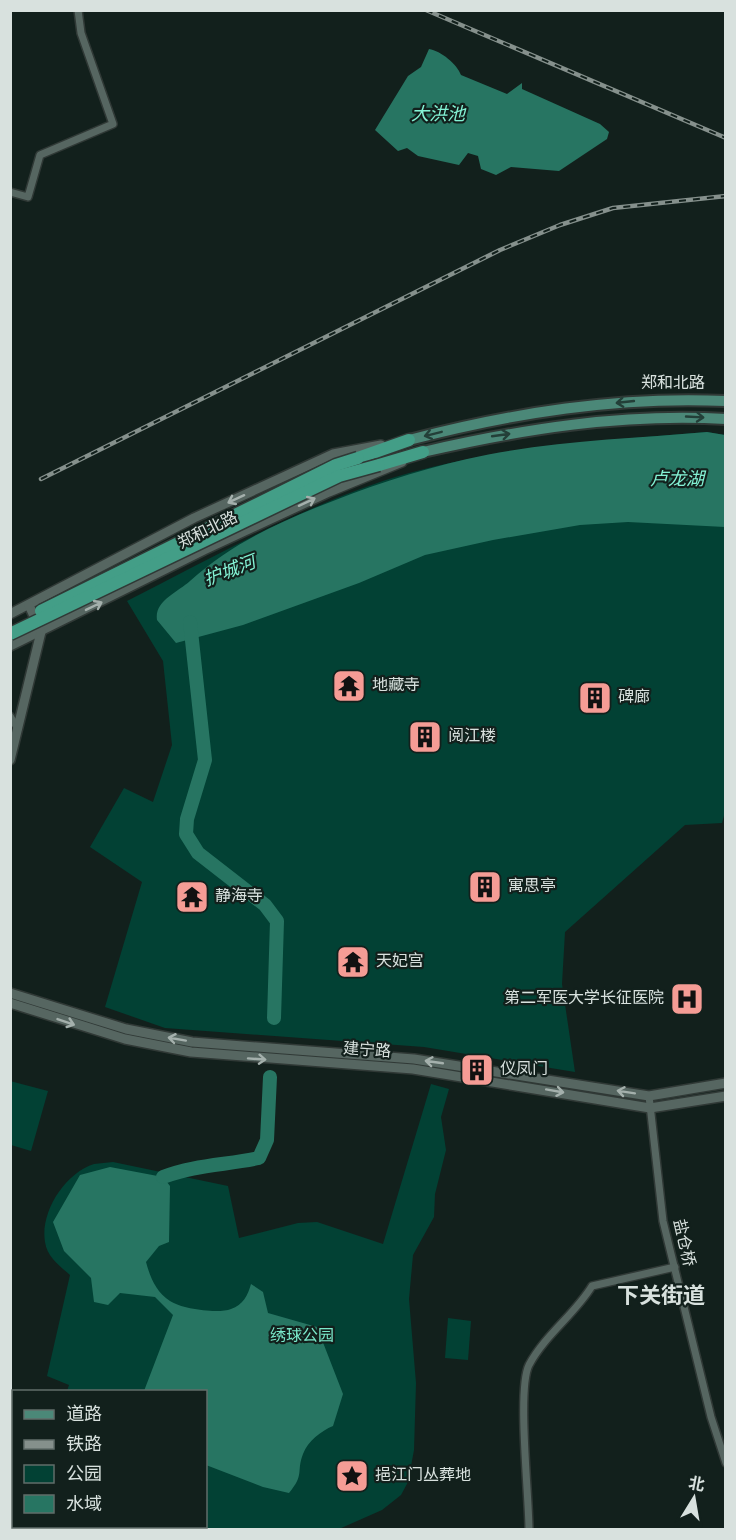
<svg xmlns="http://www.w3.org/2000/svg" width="736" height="1540" font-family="Overpass,'Noto Sans SC',sans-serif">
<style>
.green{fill:#024134}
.water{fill:#277562}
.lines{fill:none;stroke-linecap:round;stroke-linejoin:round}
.river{stroke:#277562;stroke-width:14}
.street-casing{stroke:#303936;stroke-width:10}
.secondary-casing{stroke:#303936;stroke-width:12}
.primary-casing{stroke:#303936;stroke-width:14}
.highway-casing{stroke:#303936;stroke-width:15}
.street{stroke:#566661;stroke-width:7}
.secondary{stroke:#566661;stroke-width:9}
.primary{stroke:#4b8878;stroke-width:10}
.highway{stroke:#439e87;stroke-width:12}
.rail-casing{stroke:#85908c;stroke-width:4.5}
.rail{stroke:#12201c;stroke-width:2;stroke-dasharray:7;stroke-linecap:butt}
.highway-bridge-casing{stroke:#303936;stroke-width:15;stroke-linecap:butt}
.highway-bridge{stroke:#439e87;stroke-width:12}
.oneway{stroke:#233f38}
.oneway2{stroke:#a4b0ac}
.labels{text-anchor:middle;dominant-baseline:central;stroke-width:4.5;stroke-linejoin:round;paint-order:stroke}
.street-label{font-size:16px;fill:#d8e1de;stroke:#12201c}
.poi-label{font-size:16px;fill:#d8e1de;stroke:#12201c;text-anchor:start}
.park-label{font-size:16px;fill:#7ae9cb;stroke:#12201c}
.water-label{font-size:18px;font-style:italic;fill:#84f3d5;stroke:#12201c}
.district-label{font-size:22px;font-weight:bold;fill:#d8e1de;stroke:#12201c}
</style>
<rect width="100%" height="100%" fill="#12201c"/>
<!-- green -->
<g class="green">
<path d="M707 432 725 435V812L722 823 685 825 565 932 562 984 575 1072 424 1047 165 1028 105 1007 142 882 90 847 124 788 153 802 172 745 163 661 127 601C219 555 310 501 409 473 506 446 607 440 707 432Z"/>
<path d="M10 1081 48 1091 31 1151 11 1145Z"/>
<path d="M431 1084 449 1089 441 1117 446 1150 435 1194 434 1217 413 1255 409 1299 416 1383 414 1450 408 1482 401 1495 382 1510 339 1529H196L194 1527 206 1526V1392L67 1391 69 1385 47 1376 70 1275C60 1266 47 1257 45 1242 40 1212 65 1173 94 1164 100 1163 107 1163 113 1162L228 1186 239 1238 298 1223 317 1222 383 1244Z"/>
<path d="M448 1318 471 1321 468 1360 445 1358Z"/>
</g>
<!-- water -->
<g class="water">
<path d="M429 49C441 51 457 64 461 75L507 94 522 83V89L600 124 609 132 607 139 559 171 511 167 496 175 481 169 478 156 468 153 459 165 418 156 407 148 398 151 375 130 408 76 421 67Z"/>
<path d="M707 432 725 435V527L628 522 580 525 493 540 425 555 359 583 243 625 176 643 157 620C154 601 178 592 190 581 229 546 267 528 315 508 365 488 414 471 467 459 545 441 627 439 707 432Z"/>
<path d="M110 1167 163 1177 170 1186 169 1242 159 1246 146 1262C150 1277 156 1292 170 1301 182 1309 218 1314 231 1309 243 1305 248 1295 251 1284L263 1292 268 1313 317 1327 343 1394 333 1426C321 1431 308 1441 303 1454 296 1472 305 1474 289 1493L263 1487 206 1465V1392L144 1391 173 1315 155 1297 120 1293 108 1305 94 1302 91 1278 64 1251 53 1222 80 1175Z"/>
</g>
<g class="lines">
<!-- river -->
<g class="river">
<path d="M190 622 205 760 187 819 186 834 198 853 265 905 277 921 274 1018"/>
<path d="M163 1177C194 1165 226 1165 259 1158L267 1140 270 1077"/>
</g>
<!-- street casing -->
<g class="street-casing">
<g id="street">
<path d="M10 192 28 197 40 155 113 124 81 33 78 10"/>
<path d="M10 716 18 729"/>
<path d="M649 1096 663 1221 711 1417 726 1463"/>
<path d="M529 1530C529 1496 517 1389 529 1365 545 1335 575 1314 592 1286L675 1267"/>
</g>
</g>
<!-- secondary casing -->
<g class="secondary-casing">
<g id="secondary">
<path d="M10 614 194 518 333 454 381 445"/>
<path d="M10 646 204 550 329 492 402 462"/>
<path d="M10 760 41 632 29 605"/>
<path d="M10 993 126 1029 192 1042 414 1059 649 1096 726 1083"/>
<path d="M10 1003 125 1039 191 1052 413 1069 650 1108 726 1096"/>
</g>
</g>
<!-- primary casing -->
<g class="primary-casing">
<g id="primary">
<path d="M409 440C513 413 618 396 726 401"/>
<path d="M423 452C523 429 623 413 726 419"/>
</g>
</g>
<!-- highway casing -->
<g class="highway-casing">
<g id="highway">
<path d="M358 458 409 440"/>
<path d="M379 465 423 452"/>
</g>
</g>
<!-- street -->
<use href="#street" class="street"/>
<!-- secondary -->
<use href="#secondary" class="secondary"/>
<!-- primary -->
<use href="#primary" class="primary"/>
<!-- highway -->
<use href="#highway" class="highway"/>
<!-- rail casing -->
<g class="rail-casing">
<g id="rail">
<path d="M426 10 726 138"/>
<path d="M41 479 500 250 560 225 613 208 726 196"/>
</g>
</g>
<!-- rail -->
<use href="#rail" class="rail"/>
<!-- highway-bridge casing -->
<g class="highway-bridge-casing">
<g id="highway-bridge">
<path d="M41 611 336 465 358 458"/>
<path d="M10 634 339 476 379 465"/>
</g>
</g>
<!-- highway-bridge -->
<use href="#highway-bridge" class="highway-bridge"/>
</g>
<!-- one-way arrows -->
<defs><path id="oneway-shaft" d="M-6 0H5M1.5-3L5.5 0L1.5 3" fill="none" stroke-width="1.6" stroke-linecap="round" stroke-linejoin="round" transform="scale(1.5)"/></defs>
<g class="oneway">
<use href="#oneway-shaft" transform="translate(625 402) rotate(174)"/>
<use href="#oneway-shaft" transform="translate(695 417) rotate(3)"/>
<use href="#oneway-shaft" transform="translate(433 434) rotate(166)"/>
<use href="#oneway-shaft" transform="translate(501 435) rotate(-8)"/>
</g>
<g class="oneway2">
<use href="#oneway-shaft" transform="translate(236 499) rotate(155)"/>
<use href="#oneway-shaft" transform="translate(307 502) rotate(-25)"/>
<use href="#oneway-shaft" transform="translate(94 606) rotate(-26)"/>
<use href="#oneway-shaft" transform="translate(66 1022) rotate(19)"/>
<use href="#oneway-shaft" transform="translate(177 1039) rotate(-170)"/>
<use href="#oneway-shaft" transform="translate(257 1059) rotate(4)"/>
<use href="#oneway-shaft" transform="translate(434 1062) rotate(-172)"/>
<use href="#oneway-shaft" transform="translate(555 1091) rotate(10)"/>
<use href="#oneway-shaft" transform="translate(626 1092) rotate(-171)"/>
</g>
<!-- icons -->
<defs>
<g id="temple-square" transform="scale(1.725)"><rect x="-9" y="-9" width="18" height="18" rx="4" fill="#f59c95" stroke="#12201c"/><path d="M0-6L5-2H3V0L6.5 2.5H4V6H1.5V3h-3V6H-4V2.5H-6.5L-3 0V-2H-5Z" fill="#111"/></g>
<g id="building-square" transform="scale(1.725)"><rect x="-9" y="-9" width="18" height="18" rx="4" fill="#f59c95" stroke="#12201c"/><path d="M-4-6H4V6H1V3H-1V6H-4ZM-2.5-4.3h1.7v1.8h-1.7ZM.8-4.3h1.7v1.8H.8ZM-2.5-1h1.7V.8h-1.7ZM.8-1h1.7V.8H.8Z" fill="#111"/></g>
<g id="hospital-square" transform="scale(1.725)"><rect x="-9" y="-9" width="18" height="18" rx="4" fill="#f59c95" stroke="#12201c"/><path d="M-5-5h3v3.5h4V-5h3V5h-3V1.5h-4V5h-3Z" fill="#111"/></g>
<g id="sight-square" transform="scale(1.725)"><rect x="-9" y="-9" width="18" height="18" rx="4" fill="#f59c95" stroke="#12201c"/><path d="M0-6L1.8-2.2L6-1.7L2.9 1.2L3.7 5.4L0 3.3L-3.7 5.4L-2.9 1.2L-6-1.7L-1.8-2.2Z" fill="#111"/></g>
</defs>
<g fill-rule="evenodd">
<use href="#temple-square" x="349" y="686"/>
<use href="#building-square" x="595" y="698"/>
<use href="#building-square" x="425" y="737"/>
<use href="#building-square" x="485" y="887"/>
<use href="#temple-square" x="192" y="897"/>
<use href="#temple-square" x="353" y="962"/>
<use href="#hospital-square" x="687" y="999"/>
<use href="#building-square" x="477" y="1070"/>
<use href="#sight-square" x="352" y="1476"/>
</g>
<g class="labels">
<!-- street labels -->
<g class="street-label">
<text x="673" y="384">郑和北路</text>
<text transform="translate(208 531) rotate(-26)">郑和北路</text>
<text transform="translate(367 1051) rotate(4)">建宁路</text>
<text transform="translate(683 1243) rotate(77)">盐仓桥</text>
</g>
<!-- poi labels -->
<g class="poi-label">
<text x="372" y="686">地藏寺</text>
<text x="618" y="698">碑廊</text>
<text x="448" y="737">阅江楼</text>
<text x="508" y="887">寓思亭</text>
<text x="215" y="897">静海寺</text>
<text x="376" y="962">天妃宫</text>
<text x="664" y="999" text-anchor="end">第二军医大学长征医院</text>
<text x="500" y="1070">仪凤门</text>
<text x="375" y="1476">挹江门丛葬地</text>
</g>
<!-- park labels -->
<g class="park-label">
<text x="302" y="1337">绣球公园</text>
</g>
<!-- water labels -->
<g class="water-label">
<text x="438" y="115">大洪池</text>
<text x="677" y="480">卢龙湖</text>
<text transform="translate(230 572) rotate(-21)">护城河</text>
</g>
<!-- district labels -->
<g class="district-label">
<text x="661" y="1297">下关街道</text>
</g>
</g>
<!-- border -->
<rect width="736" height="1540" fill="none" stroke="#d8e1de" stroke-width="24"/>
<!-- legend -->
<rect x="12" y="1390" width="195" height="138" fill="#12201c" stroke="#616d6a" stroke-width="1.5"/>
<rect x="24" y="1410" width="30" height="9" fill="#4b8878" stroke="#616d6a" stroke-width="1.5"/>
<text x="66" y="1420" font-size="18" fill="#d8e1de">道路</text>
<rect x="24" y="1440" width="30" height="9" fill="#85908c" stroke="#616d6a" stroke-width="1.5"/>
<text x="66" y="1450" font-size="18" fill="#d8e1de">铁路</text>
<rect x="24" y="1465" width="30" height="18" fill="#024134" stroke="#616d6a" stroke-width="1.5"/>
<text x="66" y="1480" font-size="18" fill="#d8e1de">公园</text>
<rect x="24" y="1495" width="30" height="18" fill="#277562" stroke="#616d6a" stroke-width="1.5"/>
<text x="66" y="1510" font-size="18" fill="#d8e1de">水域</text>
<!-- north arrow -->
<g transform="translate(694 1498) rotate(11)" stroke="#12201c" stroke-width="4.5" paint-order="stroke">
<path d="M0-4.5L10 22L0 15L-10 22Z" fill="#d8e1de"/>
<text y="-9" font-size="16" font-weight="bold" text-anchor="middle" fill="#d8e1de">北</text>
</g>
</svg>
